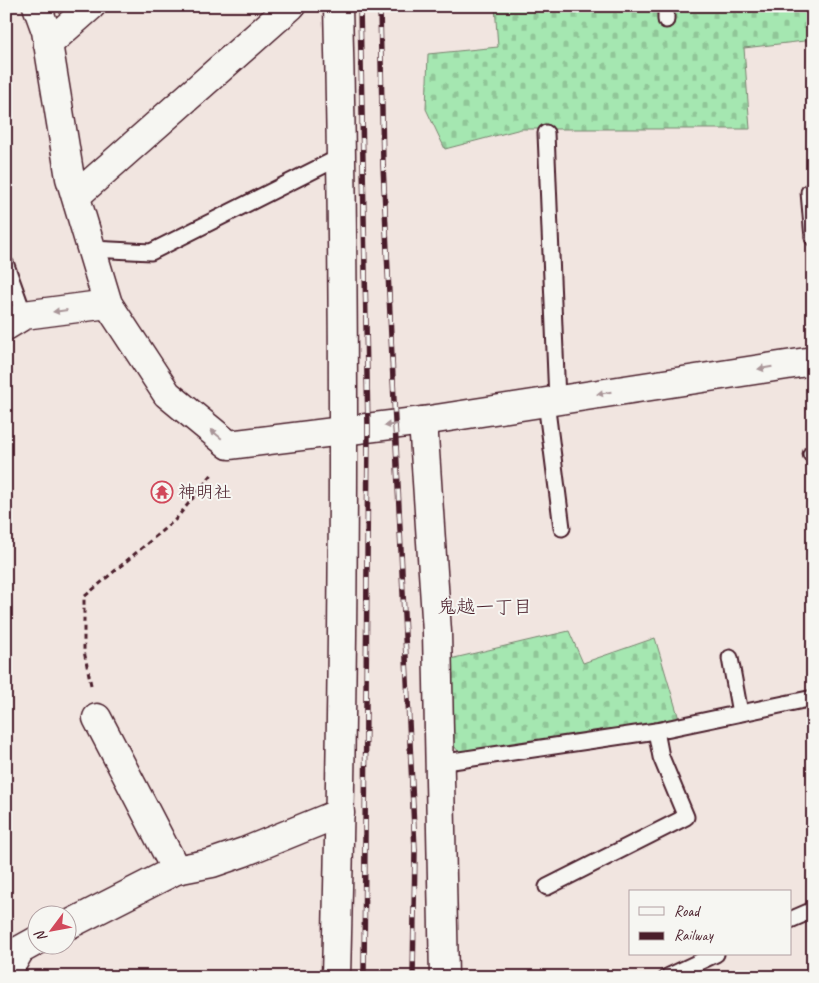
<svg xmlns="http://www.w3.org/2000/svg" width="819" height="983" font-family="Caveat,'Klee One',sans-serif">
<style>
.cemetery{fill:url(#cemetery-stones);stroke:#78836e}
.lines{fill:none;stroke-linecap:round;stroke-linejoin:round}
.service-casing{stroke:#4a1f2b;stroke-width:19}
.minor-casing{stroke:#4a1f2b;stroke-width:31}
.path{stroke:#4a1f2b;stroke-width:3;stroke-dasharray:5 4;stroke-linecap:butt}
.service{stroke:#f6f6f2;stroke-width:15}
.minor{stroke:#f6f6f2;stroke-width:28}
.rail-casing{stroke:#4a1f2b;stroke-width:5.5}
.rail{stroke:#f6f6f2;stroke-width:4;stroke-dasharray:11;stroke-linecap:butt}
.oneway{fill:#a99598}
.labels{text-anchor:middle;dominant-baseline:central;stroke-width:4;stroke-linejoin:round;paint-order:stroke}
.poi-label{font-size:18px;fill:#4a1f2b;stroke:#f6f6f2;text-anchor:start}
.neighbourhood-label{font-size:19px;fill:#4a1f2b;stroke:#f6f6f2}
</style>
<defs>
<pattern id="cemetery-stones" width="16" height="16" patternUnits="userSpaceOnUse" patternTransform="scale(1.25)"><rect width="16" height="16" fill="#a5e7b1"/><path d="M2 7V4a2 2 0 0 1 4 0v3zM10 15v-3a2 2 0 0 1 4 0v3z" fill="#90c698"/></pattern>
</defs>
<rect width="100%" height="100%" fill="#f1e5e0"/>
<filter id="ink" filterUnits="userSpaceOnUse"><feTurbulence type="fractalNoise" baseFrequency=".02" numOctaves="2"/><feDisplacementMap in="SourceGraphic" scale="10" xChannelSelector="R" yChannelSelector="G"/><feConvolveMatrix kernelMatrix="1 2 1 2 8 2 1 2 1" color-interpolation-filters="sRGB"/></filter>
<g filter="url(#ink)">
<!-- cemetery -->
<g class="cemetery">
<path d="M495 6H813V40L744 48 750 129H521L445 149 426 109 428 54 498 47Z"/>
<path d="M569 631 583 663 655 638 679 719 459 752 449 740 450 659Z"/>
</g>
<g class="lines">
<!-- service casing -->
<g class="service-casing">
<g id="service">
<path d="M666 20V6"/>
<path d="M546 133 557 400"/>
<path d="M809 192 813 238"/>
<path d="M92 249 151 252 342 156"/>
<path d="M6 265 24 315"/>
<path d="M546 402 562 528"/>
<path d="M811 454H813"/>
<path d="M730 658 740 713"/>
<path d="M439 763 656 731 813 698"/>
<path d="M547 887 686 817 661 757 656 731"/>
<path d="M790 920 813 910"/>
<path d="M667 977 716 954"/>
</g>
</g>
<!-- minor casing -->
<g class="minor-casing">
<g id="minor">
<path d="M37 6 46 31 70 178 108 304 167 394 229 445 423 421 813 361"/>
<path d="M48 44 91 6"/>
<path d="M76 196 291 6"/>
<path d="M6 326 24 315 108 304"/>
<path d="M423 421 437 632 444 977"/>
<path d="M97 718 176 870"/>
<path d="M68 925 176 870 212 863 244 852 340 813"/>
<path d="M10 977 11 966 20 950 38 940"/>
<path d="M336 977C344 653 346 330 338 6"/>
</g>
</g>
<!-- path -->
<path class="path" d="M91 685 84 651V597L176 519 213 473"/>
<!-- service -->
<use href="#service" class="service"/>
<!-- minor -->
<use href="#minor" class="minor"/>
<!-- rail casing -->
<g class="rail-casing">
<g id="rail">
<path d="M360 6 368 428 364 977"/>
<path d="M380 6 383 165 415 850 413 977"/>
</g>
</g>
<!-- rail -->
<use href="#rail" class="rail"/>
</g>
<!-- one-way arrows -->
<defs><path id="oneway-solid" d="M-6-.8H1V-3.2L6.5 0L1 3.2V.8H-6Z" transform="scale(1.25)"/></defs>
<g class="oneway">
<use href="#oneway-solid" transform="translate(60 311) rotate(173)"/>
<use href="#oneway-solid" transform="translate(765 368) rotate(171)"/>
<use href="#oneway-solid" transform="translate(604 393) rotate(171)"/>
<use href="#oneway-solid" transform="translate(391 425) rotate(173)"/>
<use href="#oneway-solid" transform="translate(216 434) rotate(-140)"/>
</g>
</g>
<!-- icons -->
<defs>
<g id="temple-ring" transform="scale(1.125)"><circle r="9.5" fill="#f6f6f2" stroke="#d1495b" stroke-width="1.5"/><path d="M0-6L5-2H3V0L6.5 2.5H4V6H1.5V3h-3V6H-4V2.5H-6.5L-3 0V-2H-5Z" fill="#d1495b"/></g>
</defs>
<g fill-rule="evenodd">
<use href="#temple-ring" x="162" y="492"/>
</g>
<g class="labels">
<!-- poi labels -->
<g class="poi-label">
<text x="178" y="492">神明社</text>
</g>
<!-- neighbourhood labels -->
<g class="neighbourhood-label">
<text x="485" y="607">鬼越一丁目</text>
</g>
</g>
<!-- margin -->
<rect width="819" height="983" fill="none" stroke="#f6f6f2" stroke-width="25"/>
<rect x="12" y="12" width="794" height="958" fill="none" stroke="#4a1f2b" stroke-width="2" filter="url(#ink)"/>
<!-- legend -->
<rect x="629" y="890" width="162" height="65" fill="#f6f6f2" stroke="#b1a0a2"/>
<rect x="639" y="907" width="25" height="8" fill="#f6f6f2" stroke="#b1a0a2"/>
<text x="674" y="916" font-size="15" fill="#4a1f2b">Road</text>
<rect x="639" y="932" width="25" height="8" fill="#4a1f2b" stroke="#b1a0a2"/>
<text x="674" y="940" font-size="15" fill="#4a1f2b">Railway</text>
<!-- north arrow -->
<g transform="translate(52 930) rotate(238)"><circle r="24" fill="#f6f6f2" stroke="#b1a0a2"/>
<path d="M0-4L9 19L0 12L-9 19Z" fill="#d1495b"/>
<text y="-8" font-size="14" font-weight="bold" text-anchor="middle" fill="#4a1f2b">N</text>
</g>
</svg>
